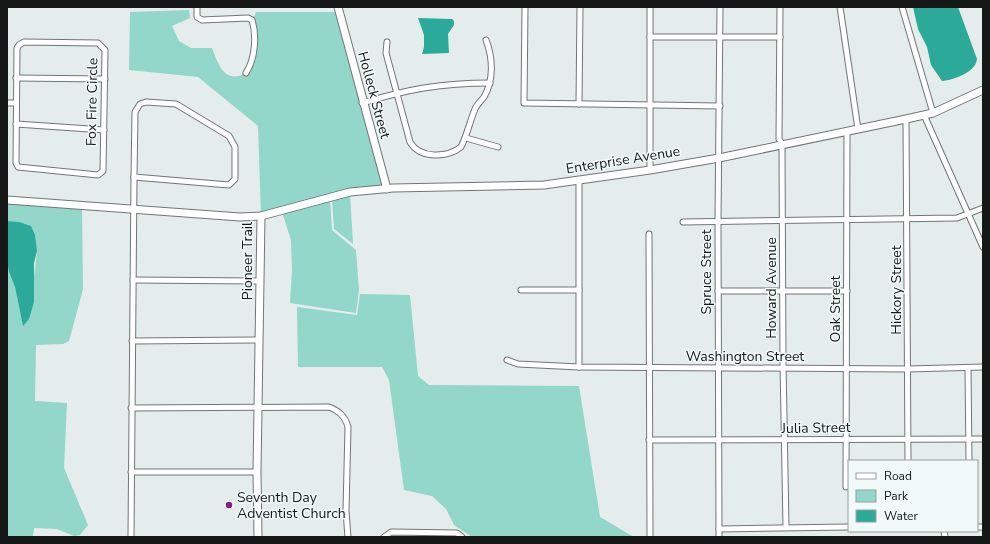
<svg xmlns="http://www.w3.org/2000/svg" width="990" height="544" font-family="'Nunito Sans',sans-serif">
<style>
.green{fill:#93d6ca}
.water{fill:#2caa99}
.lines{fill:none;stroke-linecap:round;stroke-linejoin:round}
.street-casing{stroke:#6f7775;stroke-width:7}
.secondary-casing{stroke:#6f7775;stroke-width:9}
.street{stroke:#fff;stroke-width:5}
.secondary{stroke:#fff;stroke-width:7}
.poi-dot{fill:#8a1e82;stroke:#f1faf8;stroke-width:1.5}
.labels{text-anchor:middle;dominant-baseline:central;stroke-width:3;stroke-linejoin:round;paint-order:stroke}
.street-label{font-size:14px;fill:#151817;stroke:#f1faf8}
.poi-label{font-size:14px;fill:#151817;stroke:#f1faf8;text-anchor:start}
</style>
<rect width="100%" height="100%" fill="#e4edeb"/>
<!-- green -->
<g class="green">
<path d="M189 10 190 18 172 26 179 41 191 48H212C218 63 224 85 246 73 259 52 246 33 256 12H339L387 189 330 197 332 230 356 250 359 291 356 313 290 303 292 270 291 240 282 212 261 216 258 126 198 77 129 70 130 12Z"/>
<path d="M350 194 353 244 334 229 332 199Z"/>
<path d="M7 203 82 208 83 289 69 341 63 344 36 345 35 401 67 403 64 468 88 525 80 535 74 536 57 529 34 528 33 537H7V261L9 272 15 286 23 325 34 277 37 251 7 221Z"/>
<path d="M360 294 410 295 418 376 429 385 579 386 600 517 634 537H472L454 525 446 509 432 496 404 490 389 380 382 367H298L297 307 357 315Z"/>
</g>
<!-- water -->
<g class="water">
<path d="M913 7H958L977 59C976 72 954 80 942 81L931 65 927 47 918 29Z"/>
<path d="M418 18 452 19 454 21V25L448 34 449 53 422 54 424 47V35Z"/>
<path d="M7 221 19 222 31 226 35 235 37 251 34 263V302L29 319 23 326 15 287 9 272 7 261Z"/>
</g>
<g class="lines">
<!-- street casing -->
<g class="street-casing">
<g id="street">
<path d="M197 7V17L202 20 248 18 252 20C257 36 255 59 246 73"/>
<path d="M525 7 524 103 720 106"/>
<path d="M780 7 779 139 782 144 783 363 786 527"/>
<path d="M840 7 858 129"/>
<path d="M902 7 933 113"/>
<path d="M650 37H780"/>
<path d="M24 42 98 43 105 50 103 171 98 175 18 167 16 163 17 48 19 45Z"/>
<path d="M387 42 386 53 410 142C420 159 447 158 461 147 467 135 470 121 475 109 477 104 481 101 484 97 494 80 493 58 486 40"/>
<path d="M16 78 105 79"/>
<path d="M146 102 176 104 229 136 235 147V179L229 185 134 177 135 112 140 104Z"/>
<path d="M7 103H16"/>
<path d="M362 103C409 89 441 83 490 83"/>
<path d="M579 104 580 7"/>
<path d="M924 115 983 247"/>
<path d="M906 119 908 461"/>
<path d="M16 124 104 130"/>
<path d="M466 138 498 147"/>
<path d="M650 170V7"/>
<path d="M579 180V367"/>
<path d="M683 222 957 218 983 208"/>
<path d="M649 234 650 537"/>
<path d="M133 280 260 281"/>
<path d="M521 290H579"/>
<path d="M718 291H847"/>
<path d="M132 341 259 340"/>
<path d="M507 360 518 364 579 367 907 369 983 367"/>
<path d="M968 368 969 461"/>
<path d="M131 408 329 407C339 411 345 416 348 427L346 511 348 537"/>
<path d="M649 440 983 439"/>
<path d="M131 472H257"/>
<path d="M846 487 847 131"/>
<path d="M977 527H983"/>
<path d="M719 529 849 527"/>
<path d="M944 531 945 537"/>
<path d="M131 537 134 177"/>
<path d="M384 537 391 532 457 533 462 537"/>
<path d="M719 537 718 222 720 7"/>
</g>
</g>
<!-- secondary casing -->
<g class="secondary-casing">
<g id="secondary">
<path d="M338 7 387 189"/>
<path d="M7 200 240 217 261 216 350 192 393 188 544 185 650 170 719 158 906 119 933 113 983 90"/>
<path d="M258 537 257 472 261 216"/>
</g>
</g>
<!-- street -->
<use href="#street" class="street"/>
<!-- secondary -->
<use href="#secondary" class="secondary"/>
</g>
<!-- markers -->
<circle class="poi-dot" cx="229" cy="505" r="4"/>
<g class="labels">
<!-- street labels -->
<g class="street-label">
<text transform="translate(374 95) rotate(75)">Holleck Street</text>
<text transform="translate(92 102) rotate(-89)">Fox Fire Circle</text>
<text transform="translate(623 160) rotate(-9)">Enterprise Avenue</text>
<text transform="translate(247 261) rotate(-90)">Pioneer Trail</text>
<text transform="translate(706 272) rotate(-90)">Spruce Street</text>
<text transform="translate(771 288) rotate(-90)">Howard Avenue</text>
<text transform="translate(896 290) rotate(-90)">Hickory Street</text>
<text transform="translate(835 309) rotate(-90)">Oak Street</text>
<text x="745" y="356">Washington Street</text>
<text transform="translate(816 428) rotate(-1)">Julia Street</text>
</g>
<!-- poi labels -->
<g class="poi-label">
<text x="237" y="497">Seventh Day<tspan x="237" dy="16">Adventist Church</tspan></text>
</g>
</g>
<!-- border -->
<rect width="990" height="544" fill="none" stroke="#151817" stroke-width="16"/>
<!-- legend -->
<rect x="848" y="460" width="130" height="72" fill="#f1faf8" stroke="#99a09e"/>
<rect x="856" y="473" width="20" height="6" fill="#ffffff" stroke="#99a09e"/>
<text x="884" y="480" font-size="12" fill="#151817">Road</text>
<rect x="856" y="490" width="20" height="12" fill="#93d6ca" stroke="#99a09e"/>
<text x="884" y="500" font-size="12" fill="#151817">Park</text>
<rect x="856" y="510" width="20" height="12" fill="#2caa99" stroke="#99a09e"/>
<text x="884" y="520" font-size="12" fill="#151817">Water</text>
</svg>
